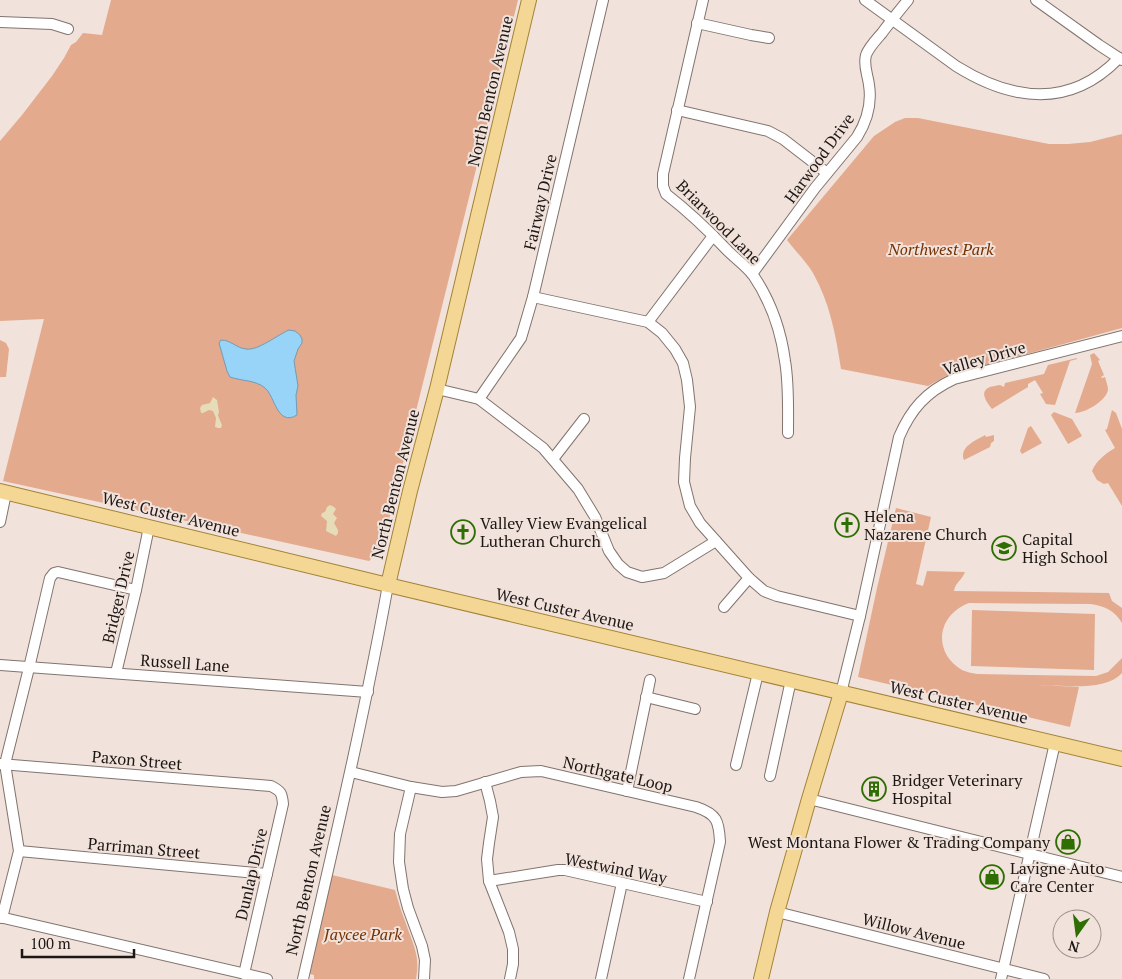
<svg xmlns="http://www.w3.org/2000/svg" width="1122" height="979" font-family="'PT Serif',serif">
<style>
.green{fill:#e3aa8d}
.sand{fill:#e6dcb7}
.water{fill:#98d4f8;stroke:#739bb4}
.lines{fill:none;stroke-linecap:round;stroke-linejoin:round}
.minor-casing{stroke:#81746e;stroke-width:12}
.major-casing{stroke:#a38338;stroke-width:16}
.minor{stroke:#fff;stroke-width:10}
.major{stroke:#f4d794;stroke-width:14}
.labels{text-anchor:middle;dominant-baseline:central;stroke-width:4;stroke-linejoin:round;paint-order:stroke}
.street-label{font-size:16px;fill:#1c1714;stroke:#f1e2db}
.park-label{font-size:16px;font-style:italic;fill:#763202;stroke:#f1e2db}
.poi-label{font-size:16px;fill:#1c1714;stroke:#f1e2db;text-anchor:start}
</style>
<rect width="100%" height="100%" fill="#f1e2db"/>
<!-- green -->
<g class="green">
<path d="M111 0H518L384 540 377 553 369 561 3 481 44 319 0 321V141L22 115 52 76 64 58 71 45 76 42 83 33 102 35Z"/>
<path d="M905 118H918L1049 144H1068L1090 142 1122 134V328L946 376 928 386 841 369C836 336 830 303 813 273 806 261 795 251 787 240L874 136 895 122Z"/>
<path d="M0 340 6 343 9 349 6 377H0Z"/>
<path d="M1094 353 1100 360 1098 361 1104 375 1101 377 1102 378 1105 377C1106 381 1108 386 1108 390 1106 401 1085 413 1075 413L1092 364 1090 355Z"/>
<path d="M1077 358V359L1070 361 1055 405 1046 404 1040 394 1043 393 1035 380 1028 384V387L992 409C988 404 979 393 988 388 991 386 996 386 1000 385L1004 387 1005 383 1044 374 1048 365Z"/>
<path d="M1112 410 1116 413 1122 429V506L1108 483 1104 484 1097 480 1092 471C1097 460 1105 454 1115 448L1105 430 1107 429Z"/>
<path d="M1054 412 1072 419 1082 436 1068 444 1051 415Z"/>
<path d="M1031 426 1042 443 1022 454 1020 451 1028 428Z"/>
<path d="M985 435 986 437 994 435V441L991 443 990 447 964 460C959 447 975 441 985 435Z"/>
<path d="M896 508 931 517 916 584 923 586 927 571 965 572C962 580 955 583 954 591L1109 593 1112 601 1122 608V623C1115 611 1105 606 1091 604L969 603C937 615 932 652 962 670 966 672 972 673 977 674L1096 676 1108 672 1122 658V673C1105 692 1062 685 1039 685L1079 687 1070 727 858 677 877 588Z"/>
<path d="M972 610 1095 614 1094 670 971 666Z"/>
<path d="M332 875 395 890C398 901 401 911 405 921 412 942 421 956 416 979H314V975L310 974Z"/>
</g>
<!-- sand -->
<g class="sand">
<path d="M213 397 217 400 219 412 218 415 219 418 222 425 221 428H218L215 427 216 418 213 411 209 410 203 413H201L200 408 202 405 210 403Z"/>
<path d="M330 505 334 507 336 509 333 514 337 518 334 523 338 530V533L336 536 326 531 327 521 321 516 322 513 325 512 327 507Z"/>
</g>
<!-- water -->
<path class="water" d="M289 330 295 331 300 335 302 339V343L298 349 294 361 298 386 296 395 297 415C277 427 275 396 265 388 256 380 241 381 230 377L227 371 219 343 221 340C231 340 236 348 246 349 258 351 277 335 289 330Z"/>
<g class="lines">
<!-- minor casing -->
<g class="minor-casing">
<g id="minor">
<path d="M703 0 663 174V186L666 194C688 211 709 231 728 251 736 259 746 266 753 275 770 300 781 331 785 361 789 384 788 409 788 433"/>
<path d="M865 0 956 66C1012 101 1070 109 1119 58"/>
<path d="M1036 0 1099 45 1122 60"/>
<path d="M0 22 52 24 68 29"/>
<path d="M697 23 751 35 769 38"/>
<path d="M677 110 768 131 783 139 827 173"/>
<path d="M752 274 815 188 857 137C867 121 872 104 869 85 868 75 863 66 866 55 869 47 876 40 882 33 890 22 899 11 908 0"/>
<path d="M533 297 648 322 662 333 675 349 683 363 687 380 690 407 685 458 684 482 690 506 700 523 749 578 764 591 777 596 860 616"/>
<path d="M648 322 713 236"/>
<path d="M437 389 479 399 543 448 578 489 595 517 609 551 618 564 627 572 642 577 664 573 716 541"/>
<path d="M479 399 521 338 533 297 603 0"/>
<path d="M553 459 584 419"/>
<path d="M0 522 6 493"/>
<path d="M724 607 749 578"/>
<path d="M0 665 368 692"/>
<path d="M116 673 136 590 149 527"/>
<path d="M841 693 860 616 899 437C911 409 926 392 954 379L1122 336"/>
<path d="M646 697 695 709"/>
<path d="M0 764 271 786C281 791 282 793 283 804L244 974"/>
<path d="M736 765 758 673"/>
<path d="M351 772 411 787 442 792 456 791 521 772 541 771 696 807C717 814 719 821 720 842L689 979"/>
<path d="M770 776 791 680"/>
<path d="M485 782 490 801 493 817 489 843 487 859 489 881 509 932 513 949V964L510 979"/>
<path d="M411 787 400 834 399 862 403 889 408 908 422 946 425 960 424 979"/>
<path d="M627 791 650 680"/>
<path d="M809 799 1122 877"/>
<path d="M19 851 267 874"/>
<path d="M489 881 558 870H565L707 902"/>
<path d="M777 912 1044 979"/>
<path d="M0 917 267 979"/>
<path d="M2 918 19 851 5 764 29 668 50 578 54 573 58 572 136 590"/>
<path d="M303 979C333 848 364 717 388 585"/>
<path d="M601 979 622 883"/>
<path d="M1001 979 1055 743"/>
</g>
</g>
<!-- major casing -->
<g class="major-casing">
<g id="major">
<path d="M0 491 388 585 1122 759"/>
<path d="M388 585 410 491 437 389 529 0"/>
<path d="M761 979 777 912 809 799 841 693"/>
</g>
</g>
<!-- minor -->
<use href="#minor" class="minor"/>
<!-- major -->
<use href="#major" class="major"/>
</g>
<!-- icons -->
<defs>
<g id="church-ring" transform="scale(1.25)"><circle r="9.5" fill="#f1e2db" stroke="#2e6e03" stroke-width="1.5"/><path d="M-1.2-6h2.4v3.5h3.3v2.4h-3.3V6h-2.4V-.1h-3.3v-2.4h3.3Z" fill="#2e6e03"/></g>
<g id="school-ring" transform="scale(1.25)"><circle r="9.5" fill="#f1e2db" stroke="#2e6e03" stroke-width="1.5"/><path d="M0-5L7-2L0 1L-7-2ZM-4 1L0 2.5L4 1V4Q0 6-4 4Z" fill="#2e6e03"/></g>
<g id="building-ring" transform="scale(1.25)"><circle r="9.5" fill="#f1e2db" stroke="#2e6e03" stroke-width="1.5"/><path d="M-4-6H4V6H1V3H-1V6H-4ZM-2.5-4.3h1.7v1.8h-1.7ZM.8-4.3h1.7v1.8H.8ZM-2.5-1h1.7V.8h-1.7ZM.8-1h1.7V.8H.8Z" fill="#2e6e03"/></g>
<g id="shop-ring" transform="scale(1.25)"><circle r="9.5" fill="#f1e2db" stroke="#2e6e03" stroke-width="1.5"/><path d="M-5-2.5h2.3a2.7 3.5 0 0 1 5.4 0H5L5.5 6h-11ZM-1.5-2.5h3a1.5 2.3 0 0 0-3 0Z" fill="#2e6e03"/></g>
</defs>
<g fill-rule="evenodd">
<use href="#church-ring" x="847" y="525"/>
<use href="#church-ring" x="463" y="532"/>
<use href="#school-ring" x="1004" y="548"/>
<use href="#building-ring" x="874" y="789"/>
<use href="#shop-ring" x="1068" y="842"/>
<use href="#shop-ring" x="992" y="877"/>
</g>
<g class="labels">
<!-- street labels -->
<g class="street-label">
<text transform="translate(490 91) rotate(-77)">North Benton Avenue</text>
<text transform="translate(819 158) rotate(-54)">Harwood Drive</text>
<text transform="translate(540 202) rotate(-77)">Fairway Drive</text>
<text transform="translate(719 222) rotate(45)">Briarwood Lane</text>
<text transform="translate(984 358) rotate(-16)">Valley Drive</text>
<text transform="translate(395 484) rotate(-76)">North Benton Avenue</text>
<text transform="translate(171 514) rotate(14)">West Custer Avenue</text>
<text transform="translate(118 597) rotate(-77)">Bridger Drive</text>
<text transform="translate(565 609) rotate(13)">West Custer Avenue</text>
<text transform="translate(185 663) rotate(4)">Russell Lane</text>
<text transform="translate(959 702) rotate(13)">West Custer Avenue</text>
<text transform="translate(137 760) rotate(5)">Paxon Street</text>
<text transform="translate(618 774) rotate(13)">Northgate Loop</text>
<text transform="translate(144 848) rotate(5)">Parriman Street</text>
<text transform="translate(616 868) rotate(11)">Westwind Way</text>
<text transform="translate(251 874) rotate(-77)">Dunlap Drive</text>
<text transform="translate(308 880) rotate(-77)">North Benton Avenue</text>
<text transform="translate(914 931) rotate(14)">Willow Avenue</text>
</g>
<!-- park labels -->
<g class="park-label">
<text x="941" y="249">Northwest Park</text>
<text x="363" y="934">Jaycee Park</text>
</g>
<!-- poi labels -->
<g class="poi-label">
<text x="864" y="516">Helena<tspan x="864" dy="18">Nazarene Church</tspan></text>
<text x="480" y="523">Valley View Evangelical<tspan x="480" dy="18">Lutheran Church</tspan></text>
<text x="1022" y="539">Capital<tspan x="1022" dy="18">High School</tspan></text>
<text x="892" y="780">Bridger Veterinary<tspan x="892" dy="18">Hospital</tspan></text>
<text x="1050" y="842" text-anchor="end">West Montana Flower &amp; Trading Company</text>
<text x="1010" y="868">Lavigne Auto<tspan x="1010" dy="18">Care Center</tspan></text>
</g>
</g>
<!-- north arrow -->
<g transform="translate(1077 934) rotate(194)"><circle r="24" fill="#f1e2db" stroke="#9c918b"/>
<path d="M0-4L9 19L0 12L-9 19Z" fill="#2e6e03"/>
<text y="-8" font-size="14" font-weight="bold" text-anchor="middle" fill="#1c1714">N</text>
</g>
<!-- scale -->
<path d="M22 949v8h112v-8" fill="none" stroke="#1c1714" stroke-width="2.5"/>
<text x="30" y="949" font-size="15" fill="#1c1714" stroke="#f1e2db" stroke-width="4" paint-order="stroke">100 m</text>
</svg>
